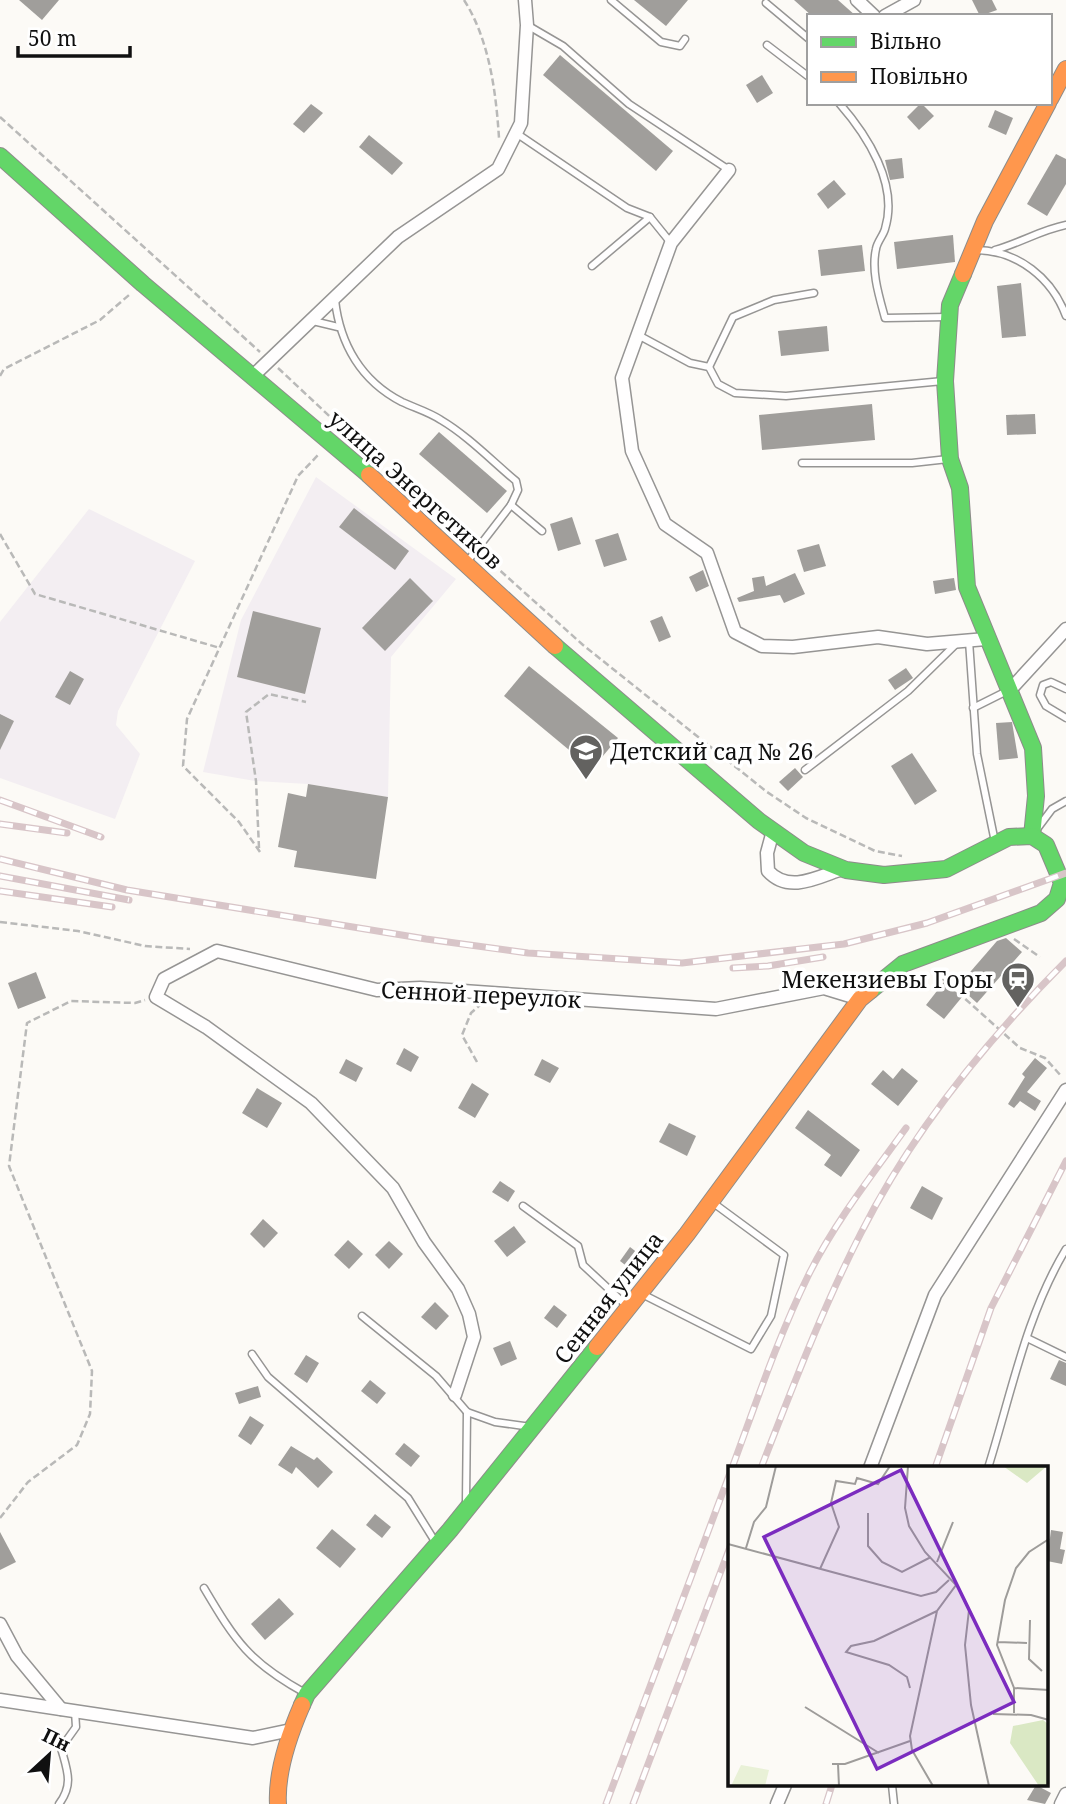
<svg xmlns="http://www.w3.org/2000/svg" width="1066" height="1804" font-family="'Noto Serif',serif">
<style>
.industrial{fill:#f3eef2}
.building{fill:#a09e9b}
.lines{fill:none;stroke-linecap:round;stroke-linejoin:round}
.lane-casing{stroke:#969594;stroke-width:9}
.street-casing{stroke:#969594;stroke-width:15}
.fast-casing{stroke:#8d8c8a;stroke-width:18}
.slow-casing{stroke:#8d8c8a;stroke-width:18}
.path{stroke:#b9b9b8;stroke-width:2.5;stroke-dasharray:7 3.5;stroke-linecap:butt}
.lane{stroke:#fffefe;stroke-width:6}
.street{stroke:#fffefe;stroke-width:12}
.fast{stroke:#63d668;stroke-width:16}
.slow{stroke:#ff974d;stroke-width:16}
.rail-casing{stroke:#d8c5c8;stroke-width:7}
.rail{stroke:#fff;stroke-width:4.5;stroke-dasharray:13;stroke-linecap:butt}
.labels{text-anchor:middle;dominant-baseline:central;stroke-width:7;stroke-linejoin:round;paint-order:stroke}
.street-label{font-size:23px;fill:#101010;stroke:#fff}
.poi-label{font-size:23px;fill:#101010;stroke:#fff;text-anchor:start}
.inset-road{fill:none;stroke:#9e9c9a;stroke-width:2}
.view{fill:#7b2cbf;fill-opacity:0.15;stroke:#7b2cbf;stroke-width:3.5}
.inset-edge{fill:none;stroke:#101010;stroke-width:3.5}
</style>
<rect width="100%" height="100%" fill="#fcfaf6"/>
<!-- industrial -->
<g class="industrial">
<path d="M316 477 456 579 391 657 388 797 308 784 255 781 203 772 241 620Z"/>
<path d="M89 509 195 561 118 711 116 725 140 754 115 819 0 778V622Z"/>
</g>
<!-- building -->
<g class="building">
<path d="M19 0H59L42 20Z"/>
<path d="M634 0H688L666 26Z"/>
<path d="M794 0H838L856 16H812Z"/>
<path d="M972 0H992L997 10 980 16Z"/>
<path d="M560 55 673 151 656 171 543 75Z"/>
<path d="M762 75 773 93 757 103 746 85Z"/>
<path d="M921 103 934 116 919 130 907 117Z"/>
<path d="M311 104 323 113 304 133 293 124Z"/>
<path d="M995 110 1013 118 1006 135 988 127Z"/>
<path d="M369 135 403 163 392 175 359 147Z"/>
<path d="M1056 154 1066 159V184L1047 216 1027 204Z"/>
<path d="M902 158 904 178 890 180 885 160Z"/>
<path d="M834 180 846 194 828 209 817 194Z"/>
<path d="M953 235 955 262 897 269 894 242Z"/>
<path d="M862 245 865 271 821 276 818 250Z"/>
<path d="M1021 283 1026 336 1002 338 997 286Z"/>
<path d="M827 326 829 351 781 356 778 331Z"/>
<path d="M872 404 875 440 762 450 759 415Z"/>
<path d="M1035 414 1036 434 1007 435 1006 415Z"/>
<path d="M439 432 507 491 487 513 419 454Z"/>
<path d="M354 508 409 551 395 570 339 527Z"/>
<path d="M572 517 581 544 558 551 550 524Z"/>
<path d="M618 533 627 560 604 567 595 540Z"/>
<path d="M819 544 826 566 804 572 797 550Z"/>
<path d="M703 570 709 586 696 592 689 577Z"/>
<path d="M795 573 805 594 784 603 780 595 739 602 737 598 754 591 752 578 764 576 766 586Z"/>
<path d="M410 578 433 601 385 651 362 628Z"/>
<path d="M954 578 956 590 935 594 933 581Z"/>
<path d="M253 611 321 628 305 694 237 677Z"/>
<path d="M662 616 671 637 659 642 650 621Z"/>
<path d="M529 666 618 738 592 769 504 696Z"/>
<path d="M906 668 913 678 895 690 888 680Z"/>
<path d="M70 671 84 679 70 705 55 697Z"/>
<path d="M0 714 14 721 0 750Z"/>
<path d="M1012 722 1018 758 999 760 996 723Z"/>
<path d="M912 753 937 791 915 805 891 766Z"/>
<path d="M795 768 803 777 788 791 779 782Z"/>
<path d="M308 784 388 797 376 879 294 867 297 851 278 847 288 793 306 797Z"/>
<path d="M1006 938 1022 952 977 1003 958 986 997 941Z"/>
<path d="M36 972 46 998 18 1009 8 983Z"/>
<path d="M944 982 962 997 944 1019 926 1005Z"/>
<path d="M404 1048 419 1057 411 1072 396 1064Z"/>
<path d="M1035 1058 1047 1068 1027 1092 1041 1101 1035 1111 1020 1101 1014 1108 1008 1104 1025 1077 1022 1074Z"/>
<path d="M346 1059 363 1068 356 1082 339 1073Z"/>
<path d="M542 1059 559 1068 550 1083 534 1075Z"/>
<path d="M902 1068 918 1081 898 1106 871 1084 883 1070 893 1079Z"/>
<path d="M472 1083 489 1094 475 1118 458 1108Z"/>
<path d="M257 1088 282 1103 267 1128 242 1113Z"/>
<path d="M808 1110 860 1150 841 1177 824 1165 831 1155 795 1128Z"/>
<path d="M669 1123 696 1136 687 1156 659 1142Z"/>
<path d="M500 1181 515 1191 508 1202 492 1192Z"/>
<path d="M922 1186 943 1198 932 1220 910 1208Z"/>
<path d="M263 1219 278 1233 264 1248 250 1234Z"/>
<path d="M514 1226 526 1242 507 1257 494 1241Z"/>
<path d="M348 1240 363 1254 349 1269 334 1255Z"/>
<path d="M389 1241 403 1254 389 1269 375 1255Z"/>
<path d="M630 1247 643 1257 633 1271 620 1261Z"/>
<path d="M435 1302 449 1316 436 1330 421 1317Z"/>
<path d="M554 1305 567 1315 557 1328 544 1318Z"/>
<path d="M510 1341 517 1359 501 1366 493 1348Z"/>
<path d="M306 1355 319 1363 307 1383 294 1374Z"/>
<path d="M1059 1360 1066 1363V1386L1050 1379Z"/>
<path d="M370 1380 386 1393 377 1404 361 1391Z"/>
<path d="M258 1386 261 1397 239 1404 235 1393Z"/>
<path d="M250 1416 264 1425 251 1445 238 1436Z"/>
<path d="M404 1443 420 1456 411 1467 395 1454Z"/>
<path d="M291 1446 314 1460 317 1457 333 1472 318 1488 296 1467 292 1474 278 1465Z"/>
<path d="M375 1514 391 1527 382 1538 366 1525Z"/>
<path d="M332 1529 356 1549 340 1568 316 1548Z"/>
<path d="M1051 1530 1063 1532 1060 1549 1065 1550 1062 1564 1047 1561Z"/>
<path d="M0 1532 16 1562 0 1570Z"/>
<path d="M279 1598 294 1614 265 1640 251 1624Z"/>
<path d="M1036 1785 1051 1793 1045 1804 1027 1800Z"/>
</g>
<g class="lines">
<!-- lane casing -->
<g class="lane-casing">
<g id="lane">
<path d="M611 0 661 42 680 46 685 39"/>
<path d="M766 3 809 39"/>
<path d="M527 25 563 46 629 104 729 170"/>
<path d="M767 45 809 77"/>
<path d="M839 103C867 135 899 184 885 229 883 236 877 242 876 249 871 271 879 296 885 318L949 317"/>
<path d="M516 133 627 208 650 217 671 243"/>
<path d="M977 250C1018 251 1052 278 1066 316"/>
<path d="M995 250C1020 243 1041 230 1066 225"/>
<path d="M592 266 650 217"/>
<path d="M335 300C340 344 361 381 402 402 415 408 429 412 441 420 468 436 492 461 516 481L518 490 511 505 467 562"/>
<path d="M313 321 338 327"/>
<path d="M638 335 690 363 709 367 718 384 735 393 786 396 943 381"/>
<path d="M709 367 733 317 774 300 814 293"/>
<path d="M802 463H912L948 459"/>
<path d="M511 505 542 531"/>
<path d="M969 641 977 754 995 842"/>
<path d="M1066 689 1051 682 1043 685 1040 695 1046 706 1066 718"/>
<path d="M973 708 1009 690"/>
<path d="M805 770 908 691 956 644"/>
<path d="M1037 829 1052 809 1066 801"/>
<path d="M523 1206 578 1246 583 1265 627 1306"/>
<path d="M642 1294 751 1349 771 1316 784 1255 712 1202"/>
<path d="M362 1316 436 1376 467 1412 495 1422 531 1427"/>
<path d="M1027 1338 1066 1357"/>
<path d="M252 1354 268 1377 408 1498 436 1543"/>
<path d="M988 1468C1011 1395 1026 1315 1066 1249"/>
<path d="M466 1501 467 1412"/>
<path d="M204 1588C236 1642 249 1662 305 1693"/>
<path d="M892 1785 894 1804"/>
<path d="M59 1804C74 1784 67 1770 61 1748L76 1727 75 1711"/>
</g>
</g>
<!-- street casing -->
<g class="street-casing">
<g id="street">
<path d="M857 0 874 16"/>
<path d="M885 16 914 0"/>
<path d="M729 170 671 243 622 378 632 451 665 524 707 553 735 632 762 646 793 647 878 637 927 644 986 639"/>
<path d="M254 375 398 237 498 169 521 123 527 25 525 0"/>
<path d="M1010 690 1066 629"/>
<path d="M773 831 767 853 768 871C789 894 818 877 842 869"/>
<path d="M455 1395 474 1337 469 1314 458 1289 424 1242 393 1188 311 1103 206 1027 156 997 164 979 217 951 377 990 420 988 716 1009 824 988 860 999"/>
<path d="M870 1468 935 1295 1066 1090"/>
<path d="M0 1624 17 1656 61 1709"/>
<path d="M0 1700 253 1738 291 1730"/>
<path d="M777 1804 785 1785"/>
<path d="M1061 1804 1066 1794"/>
</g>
</g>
<!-- fast casing -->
<g class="fast-casing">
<g id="fast">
<path d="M0 156 143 284 369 475"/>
<path d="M963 274 950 305 945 381 950 459 960 488 967 587 1033 748 1036 796 1032 836"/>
<path d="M555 646 759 821 804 853 846 870 884 875 946 869 1009 837 1032 836 1046 845 1062 883 1057 899 1041 913 903 964 871 990"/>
<path d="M302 1705 307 1694 450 1530 597 1347"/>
</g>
</g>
<!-- slow casing -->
<g class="slow-casing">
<g id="slow">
<path d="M1050 99 1066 69"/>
<path d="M963 274 985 221 1048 103"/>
<path d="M369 475 555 646"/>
<path d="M597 1347 687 1234 860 999 871 990"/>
<path d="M278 1804C276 1771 289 1735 302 1705"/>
</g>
</g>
<!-- path -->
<g class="path">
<path d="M464 0C489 39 496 91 499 138"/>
<path d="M0 117 260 352"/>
<path d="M278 368 340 426"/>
<path d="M0 376 4 369 100 320 129 295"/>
<path d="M0 534 35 594 220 648"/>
<path d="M485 557 583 645 767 792 806 818 875 851 902 856"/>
<path d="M259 848 256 781 246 712 269 694 306 702"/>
<path d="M260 852 239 822 183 766 187 719 298 476 319 454"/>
<path d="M0 922 78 931 145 946 190 949"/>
<path d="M1014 939 1040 957"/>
<path d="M934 971 1020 1048 1045 1058 1062 1077"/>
<path d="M477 1062 462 1035 471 1013 480 1005"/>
<path d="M0 1518 28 1482 77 1445 90 1414 92 1371 9 1166 27 1023 71 1001 135 1003 145 1000"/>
</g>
<!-- lane -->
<use href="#lane" class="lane"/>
<!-- street -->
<use href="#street" class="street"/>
<!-- fast -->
<use href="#fast" class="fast"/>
<!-- slow -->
<use href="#slow" class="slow"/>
<!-- rail casing -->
<g class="rail-casing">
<g id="rail">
<path d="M0 800 101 837"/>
<path d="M0 824 67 833"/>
<path d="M0 859 127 890 426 939 528 953 682 963 844 944 927 923 1066 873"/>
<path d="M0 876 129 900"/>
<path d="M0 891 112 907"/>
<path d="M733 968 768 966 823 957"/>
<path d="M732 1468C756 1403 778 1337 809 1274 835 1222 872 1175 906 1128"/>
<path d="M761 1468C792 1389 822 1309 861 1233 912 1132 986 1041 1066 961"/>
<path d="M935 1468 991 1308 1066 1161"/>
<path d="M606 1804 730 1473"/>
<path d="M633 1804 730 1547"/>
<path d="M826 1804 832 1785"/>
</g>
</g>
<!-- rail -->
<use href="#rail" class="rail"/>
</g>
<!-- icons -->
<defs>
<g id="school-pin" transform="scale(1.75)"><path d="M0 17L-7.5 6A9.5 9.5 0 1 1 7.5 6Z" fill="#636260" stroke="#fff"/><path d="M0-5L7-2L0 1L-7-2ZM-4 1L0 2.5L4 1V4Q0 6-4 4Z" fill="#fff"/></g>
<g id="station-pin" transform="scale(1.75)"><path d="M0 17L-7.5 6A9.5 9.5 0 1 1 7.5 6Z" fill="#636260" stroke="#fff"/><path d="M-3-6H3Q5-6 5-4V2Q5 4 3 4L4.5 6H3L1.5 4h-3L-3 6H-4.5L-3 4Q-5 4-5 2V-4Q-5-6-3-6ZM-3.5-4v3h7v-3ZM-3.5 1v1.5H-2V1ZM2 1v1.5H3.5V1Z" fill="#fff"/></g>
</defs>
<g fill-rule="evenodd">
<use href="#school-pin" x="586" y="751"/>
<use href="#station-pin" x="1018" y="979"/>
</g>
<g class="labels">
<!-- street labels -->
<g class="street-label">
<text transform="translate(416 489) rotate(42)">улица Энергетиков</text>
<text transform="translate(481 994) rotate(3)">Сенной переулок</text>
<text transform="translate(608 1297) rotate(-52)">Сенная улица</text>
</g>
<!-- poi labels -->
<g class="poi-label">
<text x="610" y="751">Детский сад № 26</text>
<text x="993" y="979" text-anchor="end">Мекензиевы Горы</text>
</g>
</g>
<!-- overview -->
<g transform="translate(728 1466)">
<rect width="320" height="320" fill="#fcfaf6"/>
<path d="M13 299 41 304 37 320H3Z" fill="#e9f1d7"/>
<path d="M275 0H319L299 17ZM315 254 320 258V320H311L282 277 285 260Z" fill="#dae8c4"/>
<path class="inset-road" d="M180 0 177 42 181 60 197 86 228 119 209 145 182 270 184 284 205 320M140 47V80L154 96 174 106 203 91M0 78 193 130 208 126 221 114M18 82 26 56 38 41 48 0M209 96 225 56M92 103 111 61 103 37 108 15 127 18 129 12 150 18 162 0M241 144 237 179 243 239 261 320M302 154 301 193 314 205M270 176 299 177M182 222 179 211 161 199 118 186 123 180 146 175 209 145M286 222 321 224M77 241 151 287M286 247V222L269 179 277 134 288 102 301 86 321 73M265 248 303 249 321 254M104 298H117L182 275M110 298 111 320M49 320H100"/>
<path class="view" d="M173 4 286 236 149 303 36 71Z"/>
<rect width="320" height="320" class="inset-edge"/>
</g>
<!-- legend -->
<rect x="807" y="14" width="245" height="91" fill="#ffffff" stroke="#9f9f9f" stroke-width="2"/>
<rect x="821" y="37" width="35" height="10" fill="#63d668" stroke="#9f9f9f" stroke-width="2"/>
<text x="870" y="49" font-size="21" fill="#101010">Вільно</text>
<rect x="821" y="72" width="35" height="10" fill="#ff974d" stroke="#9f9f9f" stroke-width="2"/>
<text x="870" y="84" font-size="21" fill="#101010">Повільно</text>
<!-- north arrow -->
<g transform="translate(49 1755) rotate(26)" stroke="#ffffff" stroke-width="5" paint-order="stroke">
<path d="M0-5L12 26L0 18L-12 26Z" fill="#101010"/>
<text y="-10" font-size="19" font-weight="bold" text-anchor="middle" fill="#101010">Пн</text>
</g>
<!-- scale -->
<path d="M18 46v10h112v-10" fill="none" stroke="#101010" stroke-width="3.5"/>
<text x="28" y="46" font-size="21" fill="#101010" stroke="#ffffff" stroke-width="5" paint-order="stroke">50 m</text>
</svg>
